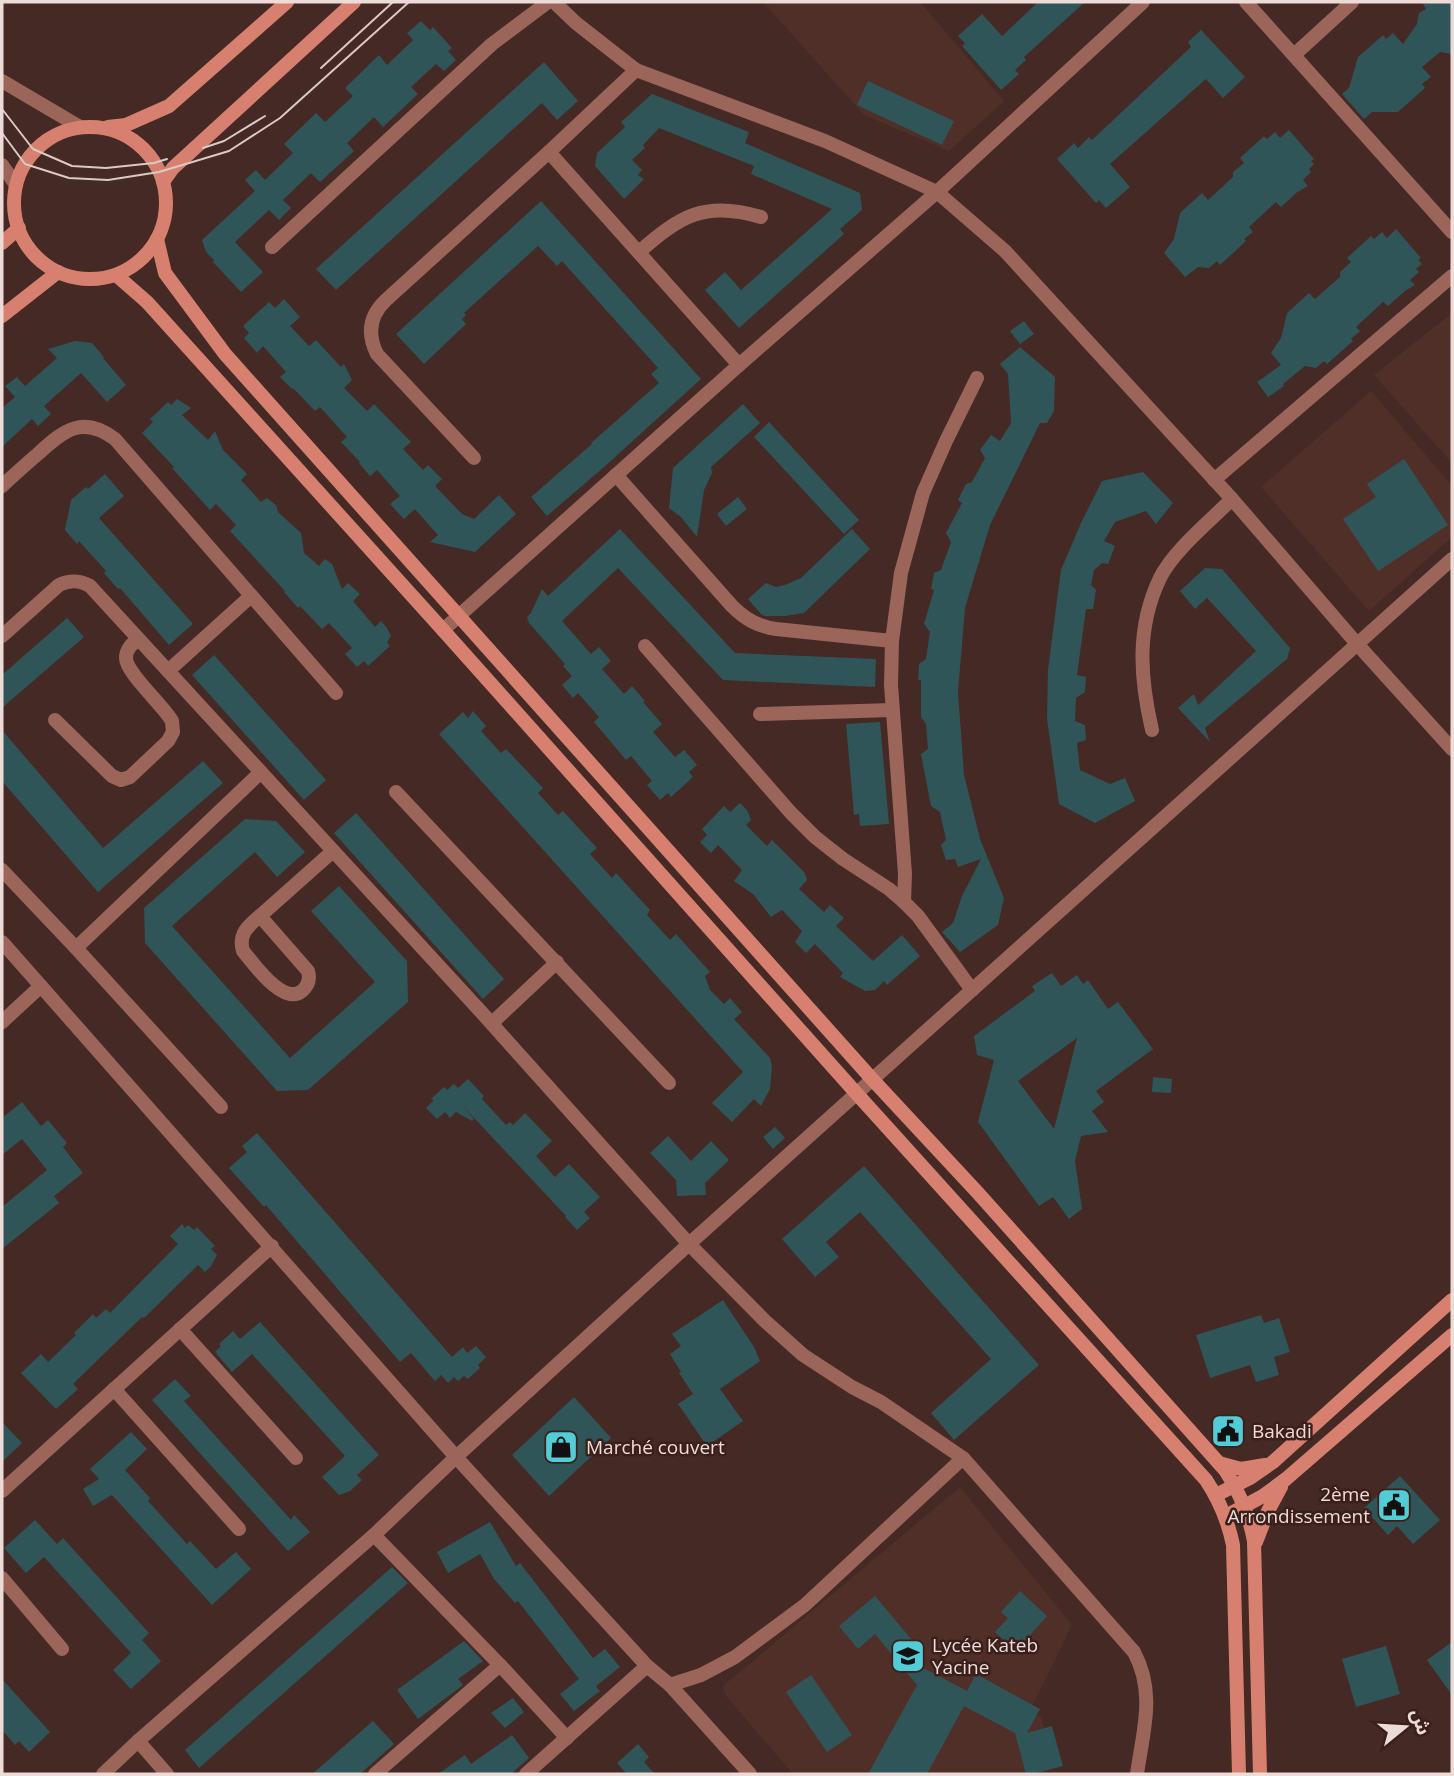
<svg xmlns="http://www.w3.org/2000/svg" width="1454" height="1776" font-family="'Open Sans','Noto Sans Arabic',sans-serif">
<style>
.built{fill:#512f29}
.building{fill:#305558;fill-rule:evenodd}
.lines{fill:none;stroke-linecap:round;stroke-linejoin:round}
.minor{stroke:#9c655a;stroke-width:14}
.tertiary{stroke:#9c655a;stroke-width:14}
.secondary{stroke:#d78070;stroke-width:14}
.tram{stroke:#dbc9c4;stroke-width:2}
.labels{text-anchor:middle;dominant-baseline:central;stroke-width:5;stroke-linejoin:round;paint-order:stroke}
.poi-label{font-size:19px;fill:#eddbd7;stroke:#3a1f1a;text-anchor:start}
</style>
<rect width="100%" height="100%" fill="#442924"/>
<!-- built -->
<g class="built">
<path d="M763 2H920L1004 101 949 151 864 115Z"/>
<path d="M1452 313V463L1374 375Z"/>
<path d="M1371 391 1452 486V537L1369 611 1261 487Z"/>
<path d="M960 1487 1072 1625 1030 1711 1034 1717 1040 1715 1055 1759 1035 1768 1037 1774H793L726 1696 723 1686Z"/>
</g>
<!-- building -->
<g class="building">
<path d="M1038 2H1085L1024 57 1026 60 1015 70 1019 74 1001 90 962 46 965 43 958 36 982 14 1002 36Z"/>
<path d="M1422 2H1452V54L1440 52 1422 67 1431 77 1422 84 1425 88 1398 112H1372L1364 119 1342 94 1349 88 1358 57 1383 35 1386 39 1393 33 1403 44 1417 24 1419 13 1426 9Z"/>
<path d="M421 21 430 30 433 27 452 48 448 51 456 60 444 71 436 64 411 87 418 94 383 127 374 117 347 143 354 151 320 182 311 173 283 200 291 208 279 220 269 210 235 242 263 272 241 292 213 262 214 260 206 252 202 240 255 191 245 180 256 170 265 180 293 153 284 144 316 113 325 122 353 96 345 88 379 55 387 65 413 40 407 33Z"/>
<path d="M1201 30 1245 77 1223 98 1206 79 1110 164 1130 187 1106 208 1099 200 1096 203 1057 159 1074 143 1078 148 1089 137 1092 140 1191 47 1188 42Z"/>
<path d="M544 62 578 101 557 120 542 103 336 290 316 269Z"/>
<path d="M868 81 954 121 942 145 857 105Z"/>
<path d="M652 94 749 132 745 143 860 193 862 210 840 229 844 234 739 328 705 290 725 272 741 290 832 209 751 174 754 166 659 128 643 145 645 148 632 160 642 170 638 175 644 179 624 199 595 166 597 153 625 127 621 122Z"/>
<path d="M1289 130 1314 159 1311 161 1314 164 1309 169 1311 172 1303 180 1308 186 1296 193 1281 207 1276 202 1249 227 1253 232 1244 239 1246 241 1220 265 1217 261 1209 268 1198 267 1185 277 1164 253 1174 239 1180 213 1202 193 1208 200 1233 177V172L1244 163 1240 158 1264 136 1267 139 1275 132 1280 138Z"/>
<path d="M541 201 701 379 604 467 547 516 531 497 592 444 591 443 659 383 651 374 658 368 562 261 557 266 538 246 464 313 466 315 462 319 466 324 424 364 396 334Z"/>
<path d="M1396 229 1421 258 1418 260 1422 264 1416 269 1419 272 1410 280 1415 285 1405 291 1388 306 1383 302 1356 327 1360 331 1351 339 1353 341 1327 364 1324 361 1316 368 1305 366 1283 384 1284 386 1268 397 1257 382 1281 365 1271 353 1281 338 1287 313 1309 293 1315 299 1340 277V272L1351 262 1347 258 1371 236 1374 239 1382 232 1387 238Z"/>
<path d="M284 299 300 317 290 326 309 346 316 340 341 367 344 364 352 380 344 388 367 411 374 404 411 442 403 449 423 470 428 465 442 479 435 486 462 514 474 519 499 495 516 514 475 552 430 542 438 535 415 509 404 519 390 504 400 496 377 470 370 476 359 463 360 462 341 442 347 437 320 407 315 411 293 388 292 389 280 377 286 372 263 346 257 353 244 338 249 333 243 326 269 302 275 308Z"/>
<path d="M1024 321 1034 334 1020 344 1010 331Z"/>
<path d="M75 341 92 343 104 357 103 358 126 385 107 402 81 373 44 406 51 414 38 426 32 419 2 447V408L15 397 5 386 17 377 25 386 57 358 48 349Z"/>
<path d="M1020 347 1055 377 1054 411 1047 423H1040L990 525 965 608 958 692 964 775 980 839 1004 898 998 925 960 952 942 932 953 923 962 896 981 859 958 867 955 859 946 860 941 845 946 840 940 812 931 806 921 754 928 749 926 724 921 717V680H918L919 664 926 659 930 632 924 624 934 590 931 589 934 573 941 570 951 542 946 533 962 503 958 500 966 484 972 482 985 458 980 450 991 435 1000 441 1011 423 1008 374 1000 364Z"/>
<path d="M177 399 191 408 182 415 208 440 215 431 223 450 247 474 241 480 261 502 267 498 276 505 278 512 301 533 304 553 319 566 325 559 332 564 342 589 348 583 360 594 353 601 375 627 381 621 387 628 391 636 387 642 390 646 368 666 364 661 357 667 345 654 352 648 329 623 322 629 300 606 298 608 284 592 285 591 230 531 236 525 216 504 210 510 172 468 174 467 142 433 153 422 150 419 168 402 171 405Z"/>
<path d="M743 404 760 423 711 467 712 473 704 490 697 537 681 517 669 508 673 468Z"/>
<path d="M769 422 859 520 844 534 754 437Z"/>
<path d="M1404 459 1448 525 1378 571 1343 519 1376 497 1367 484Z"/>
<path d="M1143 472 1173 503 1156 524 1146 511 1115 522 1104 541 1115 546 1108 564 1102 563 1094 570 1091 585 1096 590 1093 609H1086L1077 675 1086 677 1085 692 1076 698 1075 721 1085 725 1086 740 1077 743 1080 770 1110 784 1125 778 1135 801 1095 823 1059 804 1047 719 1048 670 1055 615 1061 570 1081 523 1102 481Z"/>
<path d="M105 474 124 496 99 518 193 624 169 645 120 588 118 589 104 573 106 571 79 541 77 544 65 530 71 500 86 487 88 489Z"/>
<path d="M738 497 747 509 726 526 717 514Z"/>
<path d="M620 529 735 653 876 659 875 687 723 680 618 568 562 621 591 654 599 647 611 661 602 669 624 694 632 686 645 701 643 702 662 724 653 732 675 757 684 750 697 765 689 772 693 777 671 797 668 793 660 800 647 785 652 781 631 756 626 760 594 722 599 717 578 693 573 698 562 685 572 676 563 666 565 664 529 623 527 617 531 613 542 589 548 596Z"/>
<path d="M852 529 870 549 804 613 785 616H765L762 615 748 599 766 583 776 587 785 585 801 578Z"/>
<path d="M1205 568 1222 569 1290 648 1287 659 1205 728 1210 742 1178 708 1194 694 1198 705 1256 651 1207 598 1195 609 1180 591Z"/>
<path d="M67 618 84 637 2 708V675Z"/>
<path d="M214 655 326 780 304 800 192 675Z"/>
<path d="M473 711 486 726 481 731 501 753 506 749 543 788 538 793 558 815 563 811 597 848 590 854 612 878 616 873 650 910 647 915 670 940 676 934 710 972 705 976 710 990 724 1004 730 998 742 1012 734 1019 770 1058 772 1066 770 1089 761 1106 754 1099 732 1122 712 1103 743 1072 439 734 463 712 468 718Z"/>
<path d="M880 722 889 824 860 826 859 814 854 815 846 724Z"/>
<path d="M2 730 103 848 203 761 223 783 98 892 2 781Z"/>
<path d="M740 803 747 810 751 820 746 825 767 846 772 840 805 873 807 880 799 889 824 912 830 905 844 918 836 926 873 961 902 935 920 956 887 985 884 981 875 990 865 991 840 977 843 973 815 944 806 953 795 942 802 931 782 910 771 917 753 894 734 881 742 870 718 845 711 853 700 842 707 835 702 829 724 806 730 812Z"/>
<path d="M356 813 504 979 483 999 334 833Z"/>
<path d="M245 819 276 821 305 852 277 877 255 852 172 926 290 1058 375 982 311 911 339 886 407 961 408 1002 308 1090 277 1091 145 943 144 908Z"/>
<path d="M1052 973 1061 986 1077 975 1083 984 1088 980 1108 1009 1118 1002 1153 1049 1096 1091 1104 1102 1092 1111 1108 1132 1081 1136 1075 1161 1082 1209 1069 1219 1053 1197 1039 1206 978 1122 994 1060 977 1055 974 1036 1035 991 1032 986ZM1077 1038 1054 1129 1018 1081Z"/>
<path d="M1153 1077 1172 1079 1171 1093 1152 1092Z"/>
<path d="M468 1079 484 1096 482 1099 506 1125 510 1122 513 1125 525 1113 552 1141 536 1156 555 1177 569 1164 600 1197 584 1212 590 1218 577 1230 565 1217 566 1216 463 1106 474 1119 472 1121 456 1112 450 1118 445 1112 437 1119 426 1108 434 1100 431 1099 444 1087 447 1090 454 1084 458 1088Z"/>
<path d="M22 1102 41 1126 48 1120 67 1143 63 1147 83 1173 54 1196 59 1203 2 1249V1207L47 1170 22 1139 2 1155V1118Z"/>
<path d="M775 1127 785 1138 773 1149 763 1137Z"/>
<path d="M257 1133 452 1357 463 1347 467 1353 476 1346 486 1357 478 1365 480 1368 468 1379 464 1376 458 1381 454 1377 448 1383 441 1375 435 1381 411 1353 400 1362 266 1205 264 1207 229 1168 247 1152 242 1146Z"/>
<path d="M668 1136 691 1161 711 1141 729 1160 705 1183 706 1195 677 1196 676 1180 650 1153Z"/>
<path d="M864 1166 1039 1365 954 1440 931 1413 991 1359 860 1212 826 1242 839 1257 815 1277 782 1239Z"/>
<path d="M182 1224 185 1228 188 1225 194 1230 197 1227 215 1246 211 1249 217 1255 211 1266 205 1272 198 1265 144 1318 142 1317 73 1384 78 1389 56 1409 21 1373 41 1354 48 1362 76 1335 74 1333 93 1314 96 1318 106 1309 110 1313 178 1244 170 1236Z"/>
<path d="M723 1300 754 1347 760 1361 720 1389 743 1421 707 1446 678 1404 693 1394 679 1373 681 1372 670 1354 681 1346 672 1334Z"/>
<path d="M1261 1315 1264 1323 1279 1318 1290 1352 1274 1357 1279 1375 1256 1382 1250 1365 1210 1378 1196 1335Z"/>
<path d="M260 1322 379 1455 357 1475 362 1480 350 1491 339 1495 322 1477 345 1456 252 1354 232 1372 215 1352 221 1346 219 1344 233 1331 240 1339Z"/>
<path d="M175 1379 191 1396 184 1401 291 1520 294 1515 310 1532 288 1551 152 1400Z"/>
<path d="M574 1397 611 1438 549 1496 512 1455Z"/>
<path d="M2 1422 22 1443 2 1462Z"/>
<path d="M131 1432 147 1449 125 1470 150 1498 148 1501 187 1544 190 1541 216 1569 236 1552 251 1569 212 1605 112 1495 93 1506 83 1489 99 1479 90 1469Z"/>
<path d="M1400 1476 1440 1520 1413 1544 1397 1526 1388 1535 1364 1508Z"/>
<path d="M35 1520 57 1544 63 1538 149 1633 142 1640 161 1661 131 1689 113 1670 131 1653 44 1557 26 1573 4 1548Z"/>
<path d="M490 1522 516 1566 520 1563 593 1658 605 1649 620 1667 596 1686 600 1691 574 1711 560 1694 579 1679 518 1601 515 1603 494 1579 480 1554 448 1573 437 1552Z"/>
<path d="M392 1567 408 1583 199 1768 185 1750Z"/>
<path d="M1020 1591 1047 1616 1016 1651 995 1632 1008 1618 1001 1612Z"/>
<path d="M875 1596 923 1653 912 1662 967 1691 976 1674 1040 1709 1027 1733 1052 1726 1063 1766 1033 1774H1026L1015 1733 964 1706 927 1774H868L917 1685 875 1634 858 1649 839 1626Z"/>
<path d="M464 1641 483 1661 458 1679 463 1685 418 1719 397 1690Z"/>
<path d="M1452 1642V1695L1427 1660Z"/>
<path d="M1386 1646 1400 1694 1356 1707 1342 1659Z"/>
<path d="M811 1675 852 1735 827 1752 786 1692Z"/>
<path d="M2 1679 50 1732 29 1752 19 1741 15 1745 2 1730Z"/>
<path d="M513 1698 524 1712 505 1728 491 1713Z"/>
<path d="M373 1721 394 1744 360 1774H312Z"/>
<path d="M512 1735 529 1758 511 1774H438L465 1755 471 1764Z"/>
<path d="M638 1744 649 1757 644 1762 655 1774H627L617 1763Z"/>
</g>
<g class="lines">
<!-- minor -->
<g class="minor">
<path d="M554 2 576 23 636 70 825 141 937 192 1005 251 1232 499 1358 645 1452 749"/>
<path d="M1246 2 1452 232"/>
<path d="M1294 55 1352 2"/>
<path d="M549 152 739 365"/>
<path d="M272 247 492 44 548 2"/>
<path d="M639 252C680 216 705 200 761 217"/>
<path d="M474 458 377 354C367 334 369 316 386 300L549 152 636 70"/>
<path d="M616 475 732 606C745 619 757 626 776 629L892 641"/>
<path d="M1214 480 1452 276"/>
<path d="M2 486C14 475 26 464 39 453 64 430 83 415 115 439L336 693"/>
<path d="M443 630 739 365 937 192 1143 2"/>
<path d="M2 636 59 585C70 580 79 580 90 586L483 1014 689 1244 765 1321 803 1355 852 1387 881 1402 963 1458 1134 1652C1156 1693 1143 1731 1137 1774"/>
<path d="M645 646 791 813 815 837 843 859 889 889 904 902 918 916 972 990"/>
<path d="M168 671 251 596"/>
<path d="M760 714 892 710"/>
<path d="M55 720 112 776 121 780 130 777 168 741 173 732 172 721C163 705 126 673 126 658 126 649 132 644 138 639"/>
<path d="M1152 730C1140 678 1136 628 1160 578 1173 551 1210 521 1232 499"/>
<path d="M396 792 669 1083"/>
<path d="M2 870 76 948 221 1107"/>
<path d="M904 902 905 874 891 685 892 641 901 573 923 493 946 441 977 378"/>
<path d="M260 916 308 971C310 978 309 985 302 991 283 1006 254 964 243 951 238 934 248 926 260 916Z"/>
<path d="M260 916 333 851"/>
<path d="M2 942 456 1457"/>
<path d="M76 948 261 772"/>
<path d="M2 1022 41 986"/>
<path d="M492 1023 557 962"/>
<path d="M180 1329 296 1458"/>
<path d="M114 1389 239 1529"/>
<path d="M2 1491 272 1246"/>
<path d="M374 1535 500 1665 567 1738"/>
<path d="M2 1578 62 1649"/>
<path d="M670 1685 701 1675 735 1657 805 1605 963 1458"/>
<path d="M138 1741 167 1774"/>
<path d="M375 1774 500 1665"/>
<path d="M526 1774 647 1666"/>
</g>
<!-- tertiary -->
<g class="tertiary">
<path d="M2 81 80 127"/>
<path d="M2 165 16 185"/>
<path d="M456 1457 647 1666 670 1685 750 1774"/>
<path d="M103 1774 138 1741 374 1535 456 1457 689 1244 1452 559"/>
</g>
<!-- secondary -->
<g class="secondary">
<path d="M108 127 126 125 169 106 287 2"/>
<circle cx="90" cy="203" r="76"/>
<path d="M163 182 173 168 354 2"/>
<path d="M157 239 165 273 225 354 872 1079 978 1193 1225 1470C1240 1493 1249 1514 1254 1541L1260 1774"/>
<path d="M2 243 19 228"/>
<path d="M116 275 147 302 443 630 857 1094 1206 1480C1220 1501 1228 1521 1233 1545L1239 1774"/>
<path d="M2 316 58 272"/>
<path d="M1219 1463 1241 1469 1265 1465"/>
<path d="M1216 1495 1250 1478 1273 1462 1452 1300"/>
<path d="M1226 1516 1263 1496 1286 1479 1452 1335"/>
<path d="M1256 1542 1268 1511 1281 1487"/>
</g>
<!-- tram -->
<g class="tram">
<path d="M321 68 393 2"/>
<path d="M2 109 33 149 72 166 106 168 154 163 167 159"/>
<path d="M2 133 25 164 69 178 108 180 159 172 229 151 280 118 409 2"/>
<path d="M203 148 224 141 265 116"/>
</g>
</g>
<!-- icons -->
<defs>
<g id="civic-square" transform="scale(1.75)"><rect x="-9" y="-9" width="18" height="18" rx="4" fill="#52ccd6" stroke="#3a1f1a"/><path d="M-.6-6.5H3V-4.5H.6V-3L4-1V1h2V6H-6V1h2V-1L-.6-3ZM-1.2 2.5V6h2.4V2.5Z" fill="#111"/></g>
<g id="shop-square" transform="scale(1.75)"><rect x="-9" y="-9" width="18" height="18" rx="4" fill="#52ccd6" stroke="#3a1f1a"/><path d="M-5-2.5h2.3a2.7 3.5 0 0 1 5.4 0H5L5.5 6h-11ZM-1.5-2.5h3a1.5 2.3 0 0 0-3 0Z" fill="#111"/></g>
<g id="school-square" transform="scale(1.75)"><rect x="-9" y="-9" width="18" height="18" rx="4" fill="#52ccd6" stroke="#3a1f1a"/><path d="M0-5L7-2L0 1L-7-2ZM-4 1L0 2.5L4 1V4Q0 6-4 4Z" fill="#111"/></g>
</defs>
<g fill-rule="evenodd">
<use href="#civic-square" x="1228" y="1431"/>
<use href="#shop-square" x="561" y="1447"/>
<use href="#civic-square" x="1394" y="1505"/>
<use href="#school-square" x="908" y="1656"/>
</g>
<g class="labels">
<!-- poi labels -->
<g class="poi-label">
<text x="1252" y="1431">Bakadi</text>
<text x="586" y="1447">Marché couvert</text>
<text x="1370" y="1494" text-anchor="end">2ème<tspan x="1370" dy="22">Arrondissement</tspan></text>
<text x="932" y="1645">Lycée Kateb<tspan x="932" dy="22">Yacine</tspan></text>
</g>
</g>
<!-- border -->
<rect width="1454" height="1776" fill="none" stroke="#eddbd7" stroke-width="7"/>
<!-- north arrow -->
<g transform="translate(1405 1727) rotate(72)" stroke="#3a1f1a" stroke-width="5" paint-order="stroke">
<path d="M0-5L12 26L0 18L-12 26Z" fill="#eddbd7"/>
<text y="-10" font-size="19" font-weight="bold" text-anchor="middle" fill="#eddbd7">ش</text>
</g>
</svg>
